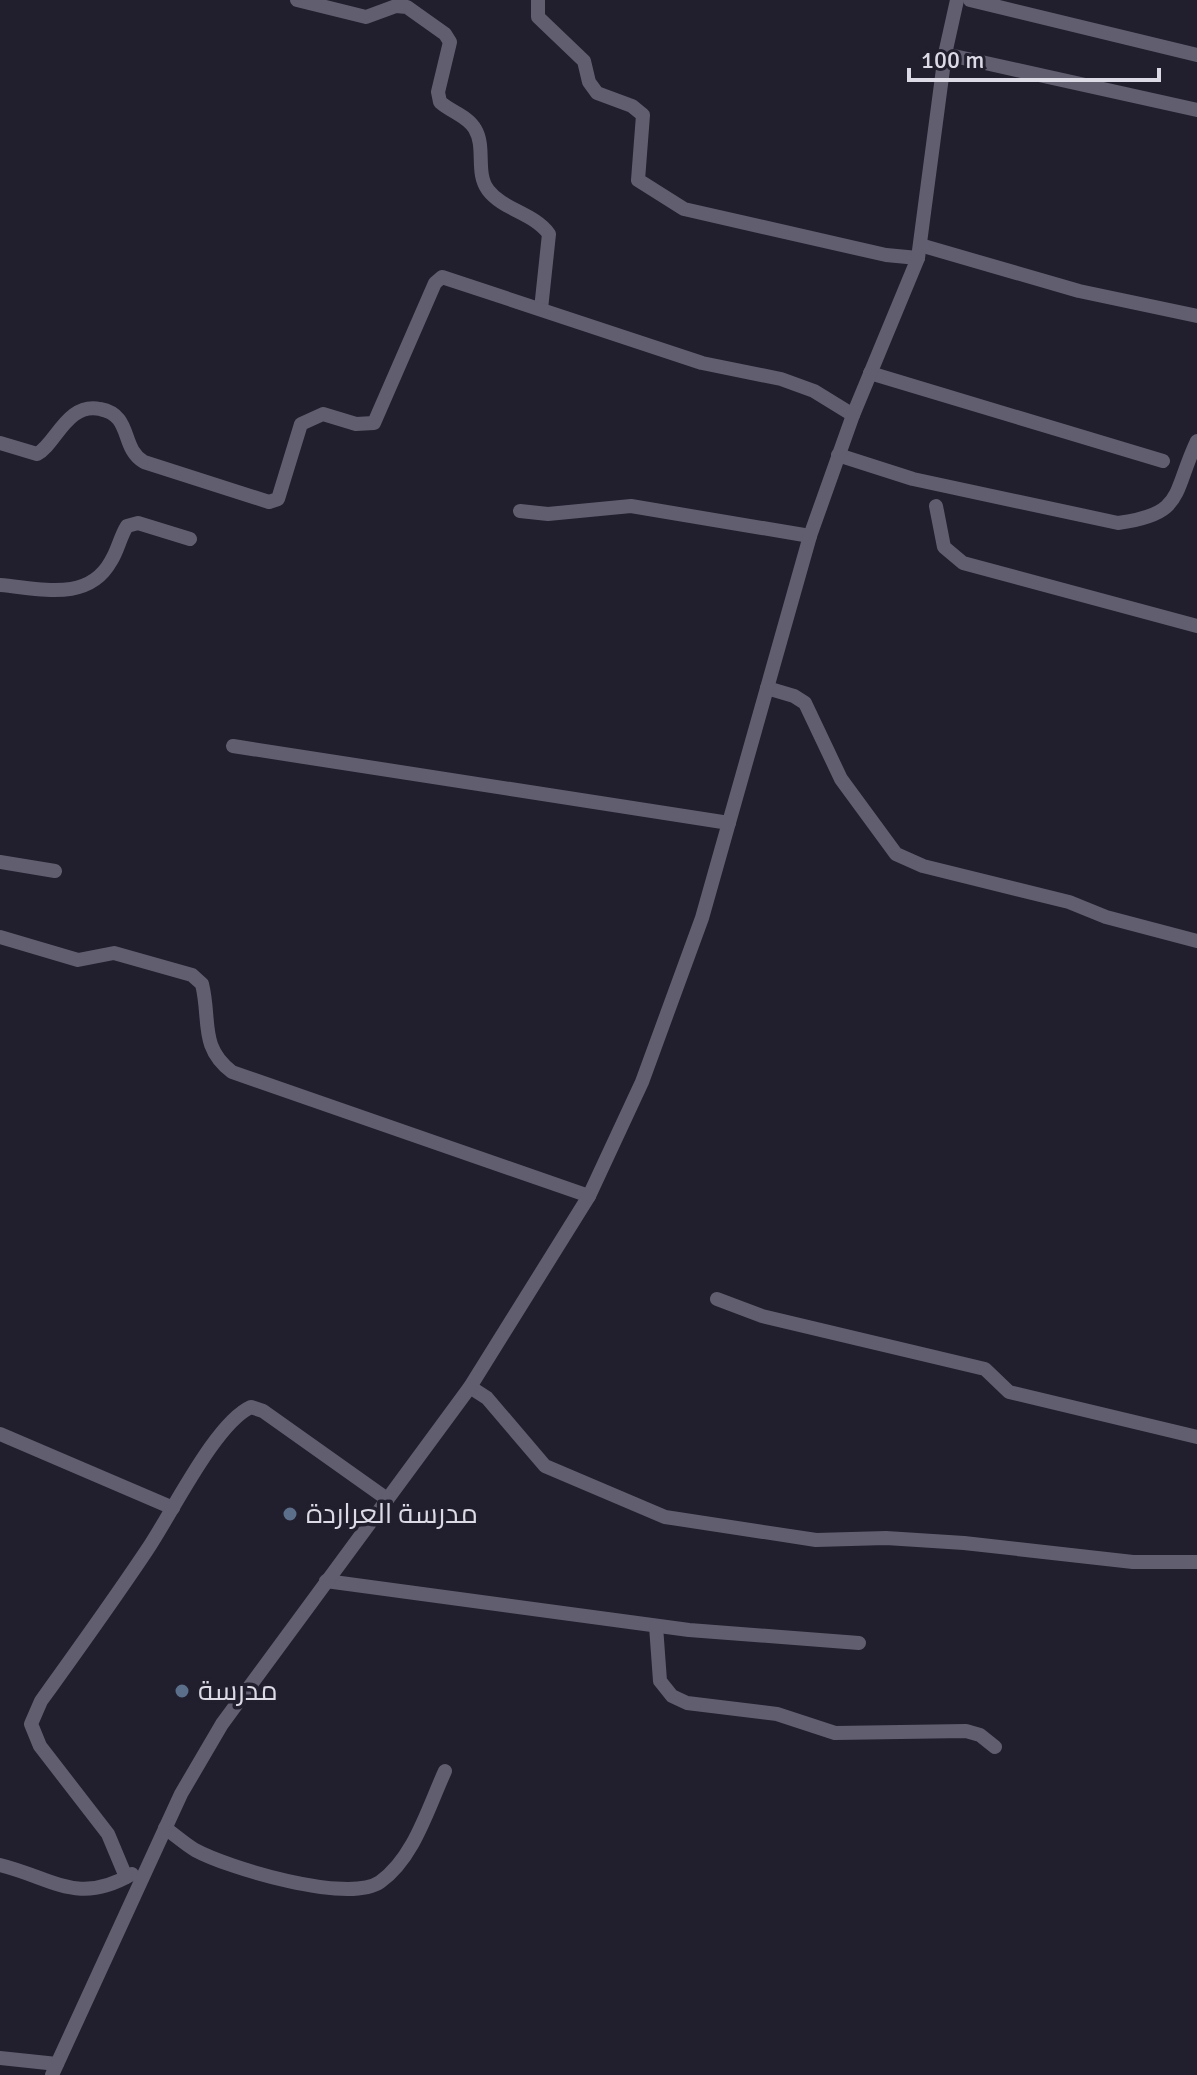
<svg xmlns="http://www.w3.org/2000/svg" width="1197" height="2075" font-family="Signika,Cairo,sans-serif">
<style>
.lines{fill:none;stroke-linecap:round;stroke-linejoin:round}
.street{stroke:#615e70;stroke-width:14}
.service-dot{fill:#5c6f8a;stroke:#211e2d;stroke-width:3}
.labels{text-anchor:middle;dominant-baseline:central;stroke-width:7;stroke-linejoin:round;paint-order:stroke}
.poi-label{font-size:28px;fill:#dcdbe5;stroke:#211e2d;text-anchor:start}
</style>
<rect width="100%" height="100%" fill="#211e2d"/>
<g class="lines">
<!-- street -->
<g class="street">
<path d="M297 0 366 17 396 6 407 7 445 34 450 42 438 92 440 102C451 112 468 116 475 129 486 147 475 173 488 190 503 210 534 213 549 234L541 309"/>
<path d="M538 0V17L584 61 589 82 597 93 632 106 643 115 638 180 684 209 886 255 918 258"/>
<path d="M970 0 1197 55"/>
<path d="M945 54 1197 110"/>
<path d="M920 245 1079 291 1197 316"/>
<path d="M870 373 1163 461"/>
<path d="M0 443 37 454C56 444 67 402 100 409 133 415 120 448 144 462L269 502 278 499 301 424 323 414 356 424 374 423 435 283 442 277 702 363 781 379 814 391 853 415"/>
<path d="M838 455 913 479 1118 523C1185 514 1172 494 1197 441"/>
<path d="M936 506 944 547 963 563 1197 626"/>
<path d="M520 511 548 514 631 506 810 536"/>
<path d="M0 585C39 588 88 603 111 561 118 550 120 537 127 526L138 523 190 539"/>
<path d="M767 688 794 696 805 703 841 779 896 854 923 866 1069 902 1106 917 1197 941"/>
<path d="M233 746 729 823"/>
<path d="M0 862 55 871"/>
<path d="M0 937 78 960 114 953 192 975 202 984C211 1020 199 1047 232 1072L589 1196"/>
<path d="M717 1299 762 1316 985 1369 1009 1392 1197 1437"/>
<path d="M470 1387 487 1398 545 1466 665 1517 816 1540 886 1538 964 1543 1133 1562H1197"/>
<path d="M0 1434 173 1508"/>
<path d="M326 1581 689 1630 859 1643"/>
<path d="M656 1626 660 1681 672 1696 687 1703 777 1714 835 1733 966 1731 980 1735 995 1747"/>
<path d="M165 1828C175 1835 185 1844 195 1850 228 1868 348 1904 380 1882 414 1858 428 1808 445 1771"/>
<path d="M0 1865C53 1878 77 1906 132 1874"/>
<path d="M126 1877 108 1834 40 1746 31 1724 41 1701C77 1651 113 1601 147 1550 171 1515 215 1423 251 1407L263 1411 387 1499"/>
<path d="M0 2058 57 2064"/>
<path d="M52 2075 181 1794 222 1724 470 1387 589 1196 642 1082 702 918 810 536 853 415 918 258 945 54 957 0"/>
</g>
</g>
<!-- markers -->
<g class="service-dot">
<circle cx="290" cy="1514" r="8"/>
<circle cx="182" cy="1691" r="8"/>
</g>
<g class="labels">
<!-- poi labels -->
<g class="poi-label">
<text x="306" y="1514">مدرسة العراردة</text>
<text x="198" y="1691">مدرسة</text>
</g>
</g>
<!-- scale -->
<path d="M909 68v12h250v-12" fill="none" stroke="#dcdbe5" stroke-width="4"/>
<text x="921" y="68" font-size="24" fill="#dcdbe5" stroke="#211e2d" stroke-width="6" paint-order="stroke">100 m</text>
</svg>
